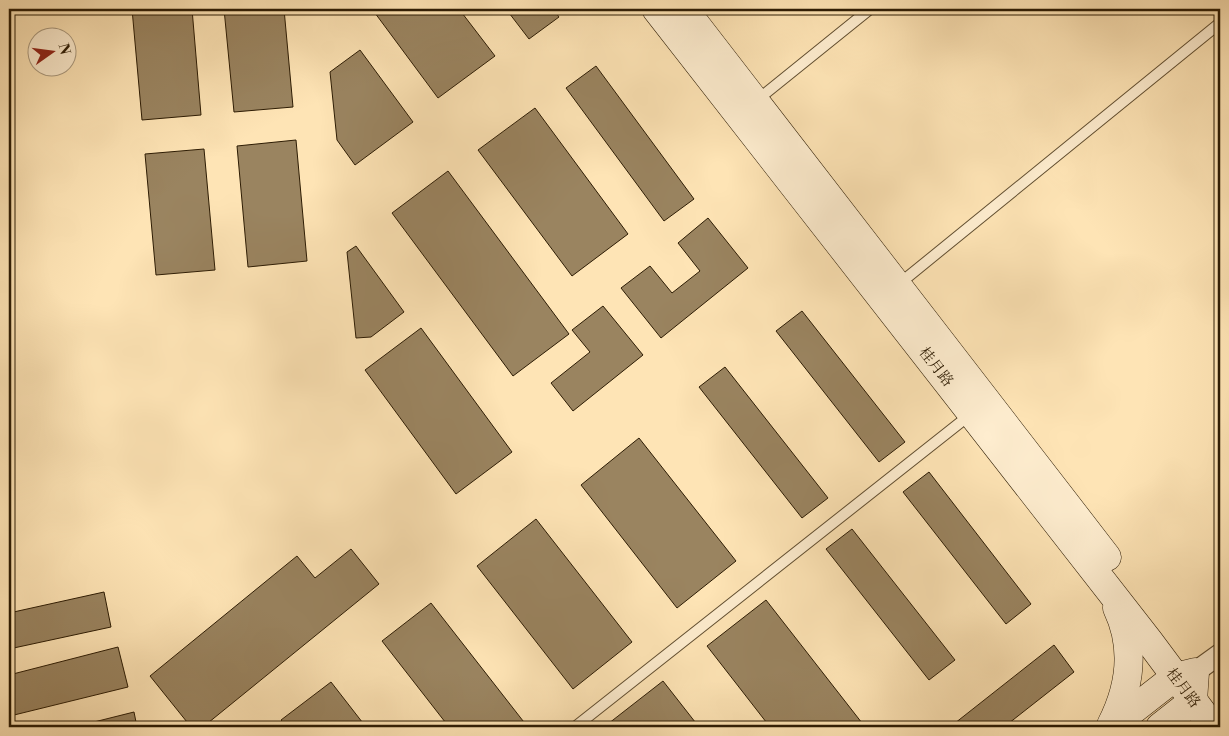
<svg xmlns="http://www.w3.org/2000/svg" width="1229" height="736" font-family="'Libre Bodoni','Noto Serif SC',serif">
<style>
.building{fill:#9a8460;stroke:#2d1c04}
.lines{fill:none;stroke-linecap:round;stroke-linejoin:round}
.lane-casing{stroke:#614e30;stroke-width:12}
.street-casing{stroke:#614e30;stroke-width:22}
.secondary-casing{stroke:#2d1c04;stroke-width:29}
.lane{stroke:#feedcf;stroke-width:10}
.street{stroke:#feedcf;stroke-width:20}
.secondary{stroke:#feedcf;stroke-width:28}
.labels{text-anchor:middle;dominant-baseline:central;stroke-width:5;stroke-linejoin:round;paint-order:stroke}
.street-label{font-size:15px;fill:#2d1c04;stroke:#feedcf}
</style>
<rect width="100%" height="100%" fill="#fee4b5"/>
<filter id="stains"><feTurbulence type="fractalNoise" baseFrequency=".004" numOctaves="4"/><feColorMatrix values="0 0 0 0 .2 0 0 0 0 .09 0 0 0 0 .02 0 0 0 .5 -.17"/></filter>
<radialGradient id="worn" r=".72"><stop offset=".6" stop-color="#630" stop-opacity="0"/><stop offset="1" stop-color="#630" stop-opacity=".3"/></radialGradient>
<!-- building -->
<g class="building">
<path d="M132 9H192L201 115 142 120Z"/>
<path d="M224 9H284L293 107 234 112Z"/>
<path d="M372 9H459L495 56 438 98Z"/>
<path d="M506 9H553L559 17 529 39Z"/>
<path d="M360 50 413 122 355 165 337 140 330 72Z"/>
<path d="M596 66 694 199 664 221 566 88Z"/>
<path d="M535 108 628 234 572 276 478 150Z"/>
<path d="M296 140 307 261 248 267 237 146Z"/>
<path d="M204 149 215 270 156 275 145 154Z"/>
<path d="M448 171 569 334 513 376 392 213Z"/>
<path d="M708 218 748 268 661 338 621 288 650 266 672 293 700 271 678 243Z"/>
<path d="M356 246 404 312 371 337 356 338 347 252Z"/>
<path d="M603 306 643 355 573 411 551 383 590 352 572 330Z"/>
<path d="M802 311 905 442 879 462 776 331Z"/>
<path d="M421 328 512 452 456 494 365 370Z"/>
<path d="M725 367 828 498 802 518 699 387Z"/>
<path d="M639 438 736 561 677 608 581 485Z"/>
<path d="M929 472 1031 604 1006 624 903 492Z"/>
<path d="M536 519 632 642 573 689 477 566Z"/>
<path d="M852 529 955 660 929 680 826 549Z"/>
<path d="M351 549 379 584 203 727H191L150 676 297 556 315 578Z"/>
<path d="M104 592 111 627 9 649V613Z"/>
<path d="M766 600 862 723 857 727H770L707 646Z"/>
<path d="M431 603 527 726 526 727H449L382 641Z"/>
<path d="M1054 645 1074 672 1004 727H950Z"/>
<path d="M118 647 128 687 10 716 9 675Z"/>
<path d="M663 681 699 727H604Z"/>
<path d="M331 682 366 727H287L281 720Z"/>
<path d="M134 712 137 727H74Z"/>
</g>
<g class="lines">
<!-- lane casing -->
<g class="lane-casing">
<g id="lane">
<path d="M756 101 870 9"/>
<path d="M899 284 1220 23"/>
<path d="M575 727 971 414"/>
</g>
</g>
<!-- street casing -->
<g class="street-casing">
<path id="street" d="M1195 672 1220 654"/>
</g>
<!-- secondary casing -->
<g class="secondary-casing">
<g id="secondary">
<path d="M656 9 1149 641 1213 727"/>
<path d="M684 9 1107 557"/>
<path d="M1111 725C1130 688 1136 648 1117 608"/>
<path d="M1111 727 1175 677 1195 672 1193 701 1160 727"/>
</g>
</g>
<!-- lane -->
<use href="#lane" class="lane"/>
<!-- street -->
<use href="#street" class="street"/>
<!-- secondary -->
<use href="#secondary" class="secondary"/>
</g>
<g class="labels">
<!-- street labels -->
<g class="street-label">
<text transform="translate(936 367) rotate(52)">桂月路</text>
<text transform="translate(1183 688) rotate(53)">桂月路</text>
</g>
</g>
<!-- margin -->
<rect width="1229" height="736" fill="none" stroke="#fee4b5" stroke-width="30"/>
<rect x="10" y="10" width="1209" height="716" fill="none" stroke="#2d1c04" stroke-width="2.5"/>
<rect x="15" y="15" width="1199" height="706" fill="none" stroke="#2d1c04"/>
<!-- north arrow -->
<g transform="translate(52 52) rotate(76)"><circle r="24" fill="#feedcf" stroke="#aa997e"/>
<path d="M0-4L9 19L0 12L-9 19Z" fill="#8f2418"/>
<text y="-8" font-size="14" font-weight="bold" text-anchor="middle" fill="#2d1c04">N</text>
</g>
<rect width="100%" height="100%" filter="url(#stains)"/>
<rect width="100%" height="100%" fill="url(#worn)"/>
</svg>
